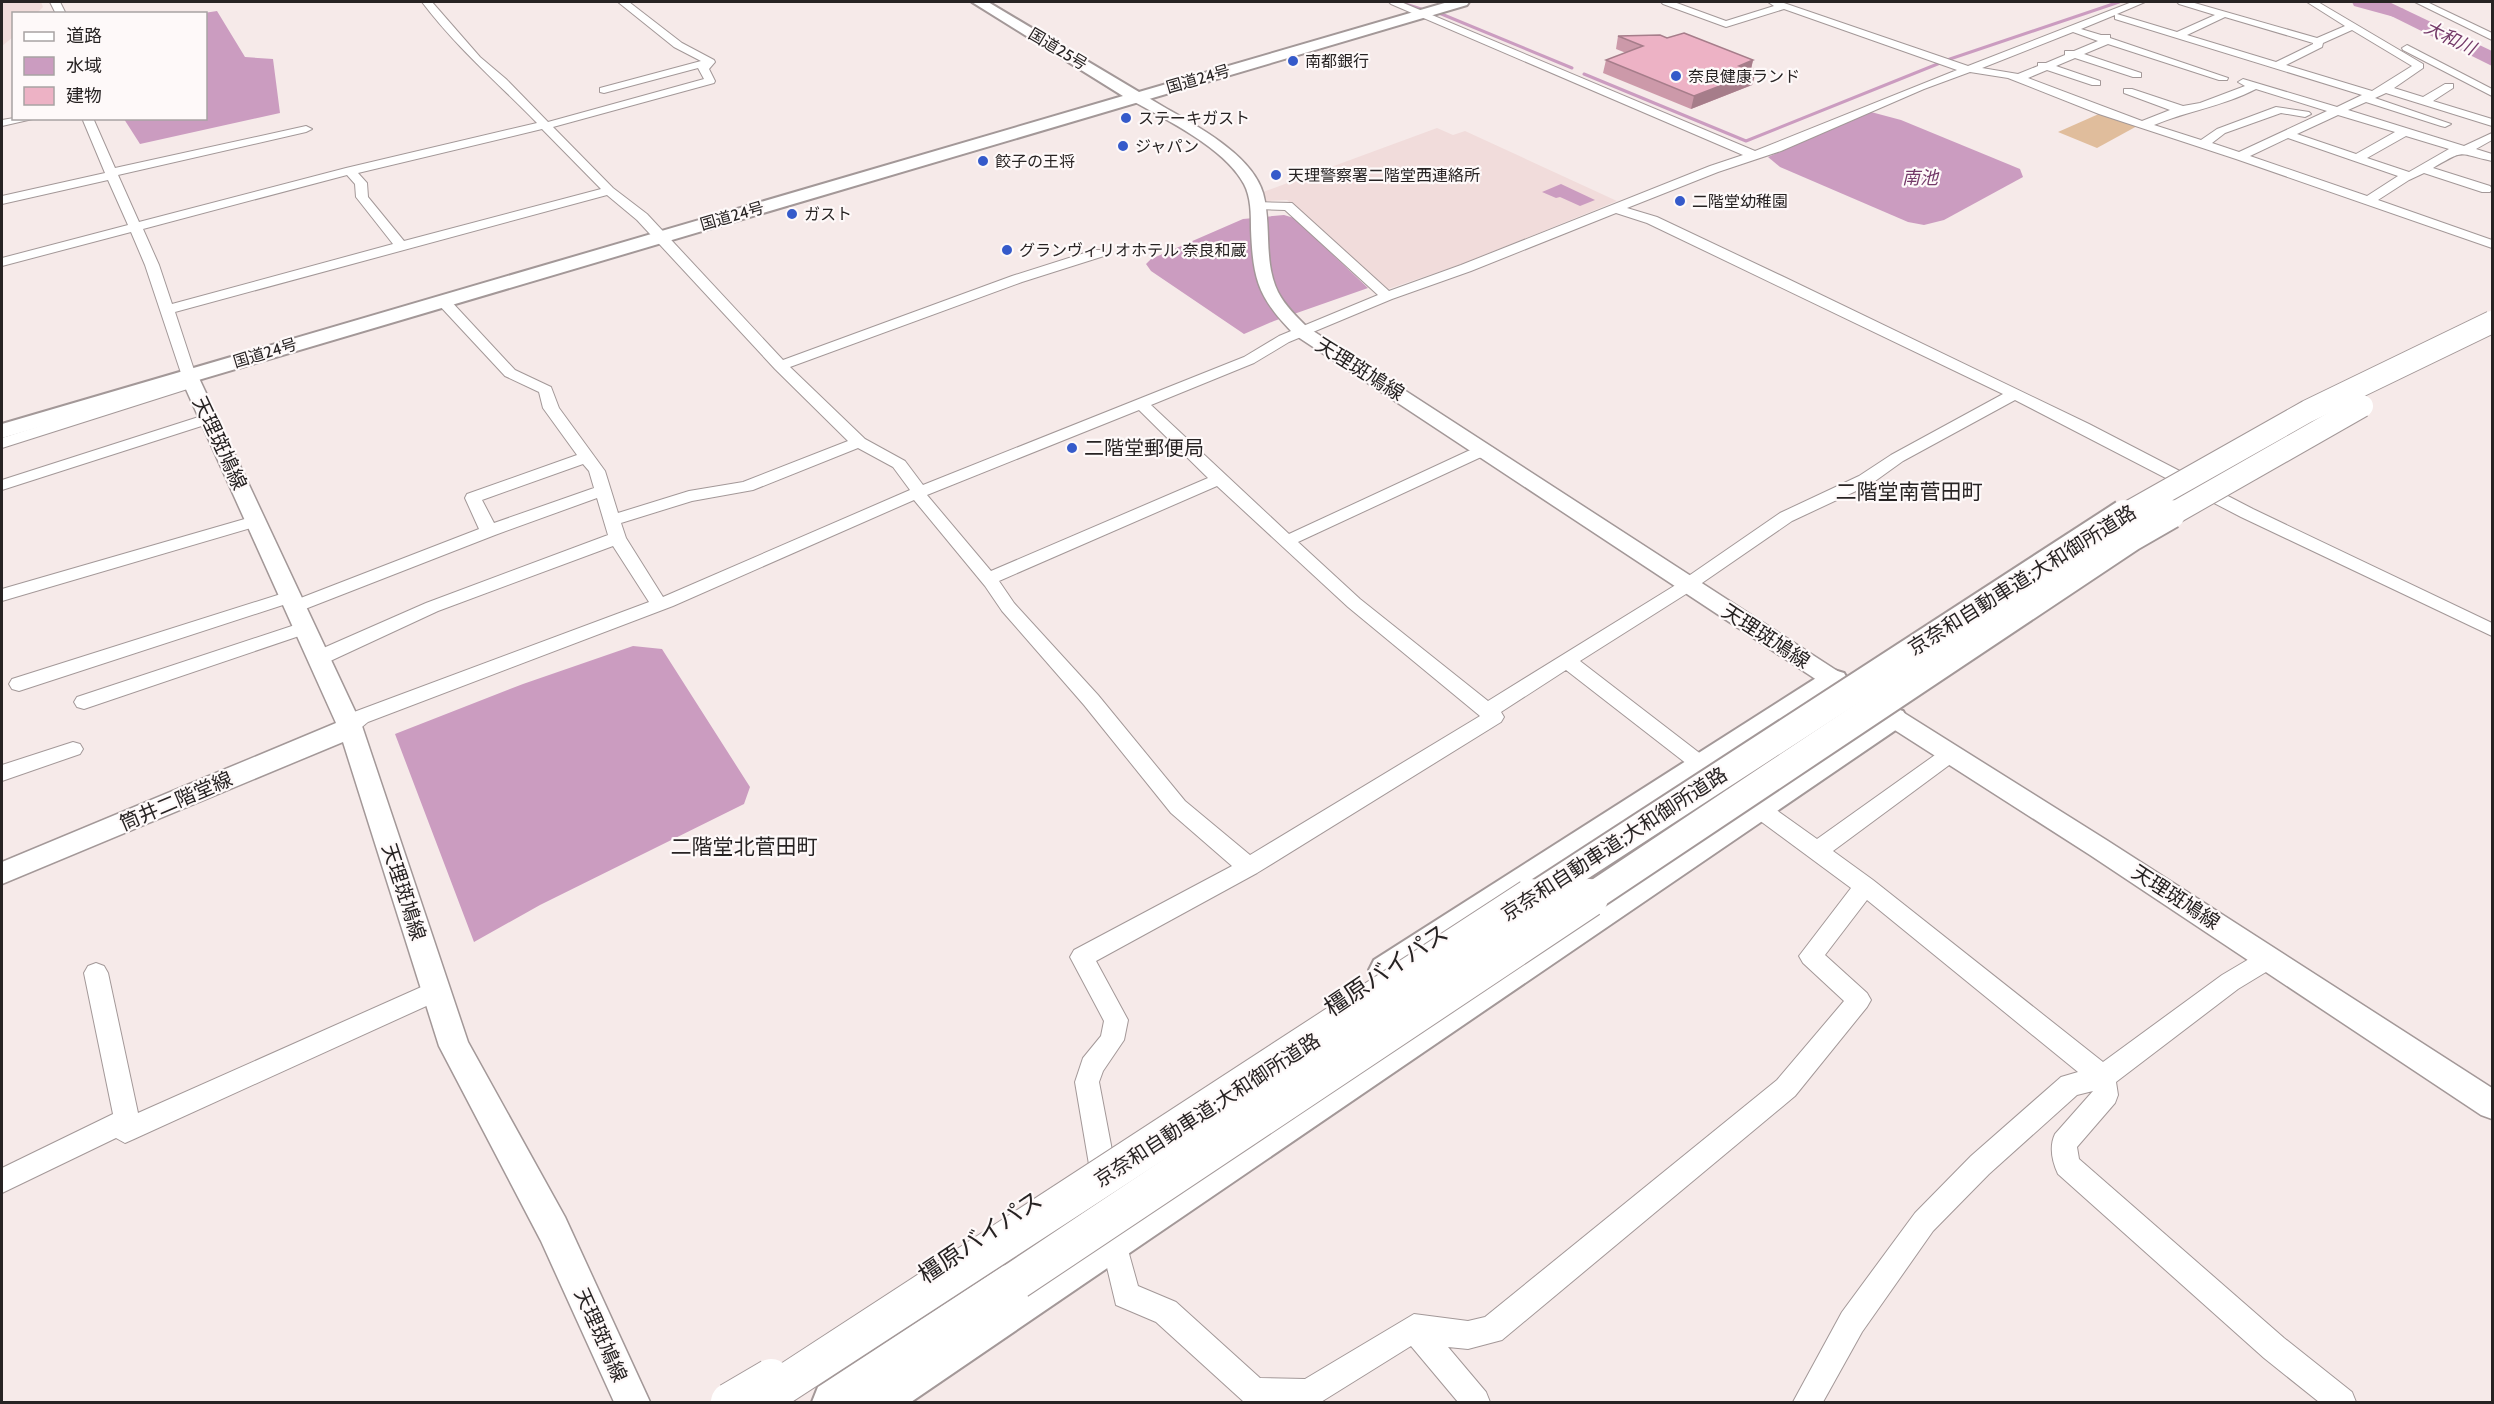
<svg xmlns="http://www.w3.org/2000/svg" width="2494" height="1404" font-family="Cabin,'Noto Sans JP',sans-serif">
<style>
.built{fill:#f1dcdb}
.green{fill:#e0bd9c}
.water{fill:#cb9cc0}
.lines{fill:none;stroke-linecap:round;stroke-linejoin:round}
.stream{stroke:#cb9cc0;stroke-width:3}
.river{fill:#cb9cc0;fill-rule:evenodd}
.minor-casing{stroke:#a39898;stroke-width:2}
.major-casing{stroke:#a39898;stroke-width:3}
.highway-casing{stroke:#a39898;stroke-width:4}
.minor{fill:#fff;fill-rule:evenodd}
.major{fill:#fff;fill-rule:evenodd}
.highway{fill:#fff;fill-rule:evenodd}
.highway-bridge-far2-casing{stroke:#a39898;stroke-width:24;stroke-linecap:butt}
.highway-bridge-far1-casing{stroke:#a39898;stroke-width:32;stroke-linecap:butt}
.highway-bridge-casing{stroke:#a39898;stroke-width:40;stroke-linecap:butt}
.highway-bridge-far2{stroke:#fff;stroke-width:22}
.highway-bridge-far1{stroke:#fff;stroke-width:28}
.highway-bridge{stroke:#fff;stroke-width:38}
.wall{fill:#cc99a9}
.shaded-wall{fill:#a67d8a}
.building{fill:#edb2c5;stroke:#a67d8a;stroke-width:1.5}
.poi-dot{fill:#355aca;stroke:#fef9f9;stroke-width:2}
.labels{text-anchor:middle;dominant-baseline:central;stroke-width:4.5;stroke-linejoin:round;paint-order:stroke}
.far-street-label{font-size:16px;fill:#272323;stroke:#fef9f9}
.far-poi-label{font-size:16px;fill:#272323;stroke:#fef9f9;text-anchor:start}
.far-water-label{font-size:18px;font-style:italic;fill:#733968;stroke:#fef9f9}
.street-label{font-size:20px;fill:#272323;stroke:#fef9f9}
.poi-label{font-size:20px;fill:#272323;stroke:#fef9f9;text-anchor:start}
.neighbourhood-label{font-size:21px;fill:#272323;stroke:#fef9f9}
.near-street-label{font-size:24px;fill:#272323;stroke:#fef9f9}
</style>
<rect width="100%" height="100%" fill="#f6eae9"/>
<!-- built -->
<g class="built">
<path d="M2 2H41L43 7 37 13 14 14 13 37 2 46Z"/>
<path d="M1437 128 1453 135 1465 131 1617 201 1465 263 1388 289 1287 200 1266 201 1263 192Z"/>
</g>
<!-- green -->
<path class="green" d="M2101 113 2139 125 2097 148 2058 132Z"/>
<!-- water -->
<g class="water">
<path d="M2363 2H2389L2492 51V66Z"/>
<path d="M217 11 245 57 273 59 280 113 140 144 124 119 206 118 204 13Z"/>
<path d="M1871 112 1901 120 2020 169 2023 177 1944 220 1924 225 1908 222 1780 167 1768 157Z"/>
<path d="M1561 184 1595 200 1580 206 1560 197 1556 198 1542 192Z"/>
<path d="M1284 215 1294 218 1368 288 1274 321 1244 334 1151 271 1146 264 1151 259 1243 219Z"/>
<path d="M633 646 662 649 750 787 744 804 540 905 474 942 395 734 523 684Z"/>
</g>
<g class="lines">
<!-- stream -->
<g class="stream">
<path d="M1399 2 1421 9"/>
<path d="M1439 13 1572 68"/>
<path d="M1584 74 1746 141 1950 59 2119 2"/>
</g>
<!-- river -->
<path class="river" d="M2352 2H2376L2404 9 2406 13 2398 18 2354 6Z"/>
<!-- minor casing -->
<g class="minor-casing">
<g id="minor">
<path d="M50 2H60L66 14H56Z"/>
<path d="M422 2H432L480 57 506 79 548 122 704 79 698 68 604 93 600 92V88L701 61 674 47 618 2H629L682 43 714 60 715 62 709 69 715 81 714 83 553 127 613 188 647 214 783 360 1012 276 1094 250H1104L1106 253 1104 256 1022 282 790 367 865 439 905 461 923 485 1244 357 1279 336 1378 295 1285 210 1258 209 1252 205 1254 202 1292 203 1389 291 1461 265 1710 166 1743 155 1391 4 1389 2H1401L1755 151 1957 70 1784 9 1726 27 1663 4 1661 2H1674L1726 21 1774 6 1768 2H1781L1968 66 2132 2H2145L2117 14 2177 32 2215 15 2179 4 2177 2H2191L2317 38 2345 26 2307 2H2318L2423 64V68L2394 88 2423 97 2445 84H2453V88L2433 101 2492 119V126L2386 93 2375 98 2451 124 2445 127 2441 126 2366 102 2348 110 2464 146 2492 133V140L2476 149 2492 154V161C2457 154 2467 148 2433 168L2490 186 2492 189 2490 192H2482L2424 173 2409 180 2378 200 2492 240V248L2236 159 2099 114 2008 78 1970 72 1924 89 1781 151 1718 172 1627 208 1657 217 1786 278 2089 424 2253 509 2492 623V636L2241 517 2015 400 1903 461 1871 484 1792 521 1686 594 1580 661 1719 768 1722 773 1719 778 1712 781 1705 778 1566 670 1501 712 1504 717 1501 722 1257 873 1096 961 1128 1020 1124 1040 1103 1071 1099 1082 1118 1182 1114 1191 1105 1195 1096 1191 1092 1182 1075 1082 1083 1058 1101 1036 1104 1021 1070 957 1074 950 1232 866 1171 813 1084 705 1002 611 985 586 914 500 673 606 368 722C359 729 354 735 343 731L340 726 354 712 649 602 613 546 438 611 326 663 319 665 312 663 310 658 312 653 426 603 608 535 597 498 495 535 300 611H288L285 607 286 604 19 691 12 689 9 684 12 679 284 593H296L298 599 479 529 465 498 467 494 577 455 543 408 539 392 505 376 438 304 436 301 438 298H448L515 370 551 387 559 408 605 471 618 513 689 491 743 482 848 441 775 369 637 220 607 195 175 312 196 376 194 379 200 383 197 386 2 448V438L186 380 182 376 145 265 131 232 2 266V258L128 225 108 180 2 204V196L105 173 82 118H93L115 168 306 126 312 129 306 132 118 175 139 222 346 168 537 123C498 83 456 47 422 2ZM2115 15V19L2362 95 2337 107 2243 79 2238 82 2245 86 2200 103 2183 106 2132 89H2124V93L2170 110 2142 121 2028 78 2047 70 2092 85H2100V81L2056 66 2075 58 2133 77H2141V73L2084 54 2108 44 2219 80H2227L2228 78 2110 38V35H2101L2081 29ZM2225 17 2313 43V44L2276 62 2187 35ZM2352 30 2412 66 2372 91 2286 65 2322 47 2323 43ZM2073 32 2098 41 2074 51H2065V55L2046 63H2038V66L2018 74 1982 68ZM2256 89 2327 111 2239 152 2212 143 2225 133 2281 113 2305 117 2311 114 2309 112 2276 107 2217 129 2201 140 2154 125C2187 111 2224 106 2256 89ZM2338 115 2395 132 2356 154 2297 134ZM542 129 601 189 404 241 368 197 367 183 358 173ZM2406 136 2449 149 2409 172 2367 158ZM2288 138 2398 176 2367 196 2250 156ZM347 175 355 184 356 197 393 244 172 304 159 265 143 229ZM1616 213 1647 223 2003 394 1891 455 1859 476 1780 513 1674 586 1488 701 1360 599 1298 542 1479 458 1493 454 1495 451 1493 448 1487 446 1468 451 1289 534 1151 405 1254 363 1289 342 1392 299 1471 271ZM1139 410 1208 478 991 571 927 495ZM858 448 893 467 910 490 663 597 626 538 621 523 692 501 753 490ZM583 464 589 471 594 488 494 523 482 500ZM1217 486 1348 607 1480 716 1250 855 1185 801 1098 695 1014 603 999 581Z"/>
<path d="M2415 2H2427L2492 33V40Z"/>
<path d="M2407 45 2492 89V96L2403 50 2402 48Z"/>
<path d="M14 118H37L2 126V120Z"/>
<path d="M208 414 214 416 216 419 214 422 2 490V480Z"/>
<path d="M255 516 261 517 263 521 261 525 2 601V589Z"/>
<path d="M304 622 311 624 313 628 311 632 84 709 77 707 74 702 77 697Z"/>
<path d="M73 742 80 744 83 749 80 754 2 781V765Z"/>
<path d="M1949 747 1956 750 1959 755 1956 760 1833 851 1873 880 2103 1062 2222 975 2249 959 2254 946 2262 943 2270 946 2273 953 2266 972 2238 989 2116 1082 2118 1095 2115 1103 2077 1147 2079 1159 2284 1338 2352 1392 2356 1402H2319L2264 1358 2058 1174C2052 1161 2049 1147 2055 1134L2093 1091 2077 1095 1989 1174 1933 1231 1862 1332 1823 1402H1793L1842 1312 1915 1213 1971 1156 2061 1077 2078 1072 1867 900 1825 955 1867 993 1871 1000 1867 1007 1795 1096 1502 1340 1468 1349 1448 1347 1486 1392 1490 1402H1458L1411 1346 1321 1402H1244L1156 1322 1116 1305 1099 1234 1103 1225 1112 1221 1121 1225 1138 1286 1176 1302 1260 1378 1305 1379 1414 1314 1468 1321 1485 1317 1777 1080 1844 1001 1803 963 1799 956 1851 888 1740 806 1737 800 1740 794 1747 792 1754 794 1817 839 1942 750Z"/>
<path d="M96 963 104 966 108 973 138 1113 428 984 436 981 444 984 448 991 444 998 134 1139 125 1143 116 1138 2 1193V1168L113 1114 84 973 88 966Z"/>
</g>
</g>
<!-- major casing -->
<g class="major-casing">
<g id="major">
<path d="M1136 93C1146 95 1155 102 1164 107 1197 126 1252 155 1263 193 1272 225 1263 262 1278 292 1285 306 1297 317 1307 327L1842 674 2108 841 2492 1088V1119L2481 1115 2090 855 1826 686 1295 335C1258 298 1253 280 1251 229 1251 214 1251 197 1244 184 1224 147 1166 120 1131 100L1129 97 1131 94Z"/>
<path d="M189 370 196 372 198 376 362 726 468 1042 565 1217 650 1402H614L541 1241 439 1046 343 742 2 884V862L336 723 180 376 182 372Z"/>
</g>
</g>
<!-- highway casing -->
<g class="highway-casing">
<g id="highway">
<path d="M972 2H988L1139 92 1448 2H1469L1467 5 2 438V424L1123 96Z"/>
<path d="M1834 670 1844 673 1848 680 1844 687 1398 980 1386 985 1374 980 1369 970 1374 960 1824 673Z"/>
<path d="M1893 708 1903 711 1907 718 1903 725 911 1402H812L818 1387 1003 1266 1017 1260 1031 1266 1034 1272 1883 711Z"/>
</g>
</g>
<!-- minor -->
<use href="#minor" class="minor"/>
<!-- major -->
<use href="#major" class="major"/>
<!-- highway -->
<use href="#highway" class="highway"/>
<!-- highway-bridge-far2 casing -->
<g class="highway-bridge-far2-casing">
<g id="highway-bridge-far2">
<path d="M2122 516 2308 411 2492 322"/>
<path d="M2169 516 2362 406"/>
</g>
</g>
<!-- highway-bridge-far1 casing -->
<g class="highway-bridge-far1-casing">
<g id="highway-bridge-far1">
<path d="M1529 900 2124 514"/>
<path d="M1587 900 2131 537 2171 514"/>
</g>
</g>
<!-- highway-bridge casing -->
<g class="highway-bridge-casing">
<g id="highway-bridge">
<path d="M1017 1280 1589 898"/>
<path d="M730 1402 771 1378"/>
<path d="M757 1402 1531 898"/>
</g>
</g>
<!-- highway-bridge-far2 -->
<use href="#highway-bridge-far2" class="highway-bridge-far2"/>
<!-- highway-bridge-far1 -->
<use href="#highway-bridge-far1" class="highway-bridge-far1"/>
<!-- highway-bridge -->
<use href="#highway-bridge" class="highway-bridge"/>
</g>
<!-- wall -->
<path class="wall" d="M1618 36 1667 38 1753 60 1751 70 1756 72 1752 85 1691 109 1603 73 1606 60 1626 53 1616 49Z"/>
<!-- shaded-wall -->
<g class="shaded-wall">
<path d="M1753 60 1750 73 1739 66Z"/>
<path d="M1756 72 1752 85 1691 109 1694 96Z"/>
</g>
<!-- building -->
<path class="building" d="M1684 33 1753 60 1739 66 1756 72 1694 96 1606 60 1643 46 1618 36 1660 35 1667 38Z"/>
<!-- markers -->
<g class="poi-dot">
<circle cx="1293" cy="61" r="6"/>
<circle cx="1676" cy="76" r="6"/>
<circle cx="1126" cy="118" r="6"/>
<circle cx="1123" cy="146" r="6"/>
<circle cx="983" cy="161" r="6"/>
<circle cx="1276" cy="175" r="6"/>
<circle cx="1680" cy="201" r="6"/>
<circle cx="792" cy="214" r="6"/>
<circle cx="1007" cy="250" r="6"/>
<circle cx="1072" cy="448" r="6"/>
</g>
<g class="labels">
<!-- far-street labels -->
<g class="far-street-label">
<text transform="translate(1058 49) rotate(31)">国道25号</text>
<text transform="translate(1198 79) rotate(-16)">国道24号</text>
<text transform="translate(732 216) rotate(-16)">国道24号</text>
<text transform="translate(265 353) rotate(-17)">国道24号</text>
</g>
<!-- far-poi labels -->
<g class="far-poi-label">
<text x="1305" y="61">南都銀行</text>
<text x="1688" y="76">奈良健康ランド</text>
<text x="1138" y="118">ステーキガスト</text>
<text x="1135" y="146">ジャパン</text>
<text x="995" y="161">餃子の王将</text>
<text x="1288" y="175">天理警察署二階堂西連絡所</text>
<text x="1692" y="201">二階堂幼稚園</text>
<text x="804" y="214">ガスト</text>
<text x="1019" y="250">グランヴィリオホテル 奈良和蔵</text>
</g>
<!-- far-water labels -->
<g class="far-water-label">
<text transform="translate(2450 38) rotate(26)">大和川</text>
<text x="1920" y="178">南池</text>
</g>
<!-- street labels -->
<g class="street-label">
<text transform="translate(1360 369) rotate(32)">天理斑鳩線</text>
<text transform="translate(220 443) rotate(65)">天理斑鳩線</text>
<text transform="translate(2022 580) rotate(-32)">京奈和自動車道;大和御所道路</text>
<text transform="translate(1766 636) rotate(33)">天理斑鳩線</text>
<text transform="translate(176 801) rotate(-23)">筒井二階堂線</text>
<text transform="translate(1614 844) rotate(-33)">京奈和自動車道;大和御所道路</text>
<text transform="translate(404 892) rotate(72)">天理斑鳩線</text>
<text transform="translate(2176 897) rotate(33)">天理斑鳩線</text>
<text transform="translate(1207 1110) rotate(-33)">京奈和自動車道;大和御所道路</text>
<text transform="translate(601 1335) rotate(66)">天理斑鳩線</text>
</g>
<!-- poi labels -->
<g class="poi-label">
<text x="1084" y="448">二階堂郵便局</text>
</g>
<!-- neighbourhood labels -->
<g class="neighbourhood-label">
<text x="1909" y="491">二階堂南菅田町</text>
<text x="744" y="846">二階堂北菅田町</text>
</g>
<!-- near-street labels -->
<g class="near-street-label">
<text transform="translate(1386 970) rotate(-34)">橿原バイパス</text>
<text transform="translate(980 1237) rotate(-34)">橿原バイパス</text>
</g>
</g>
<!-- border -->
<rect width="2494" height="1404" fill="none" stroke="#272323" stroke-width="6"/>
<!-- legend -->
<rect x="12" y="12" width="195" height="108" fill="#fef9f9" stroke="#a8a3a3" stroke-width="1.5"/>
<rect x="24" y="32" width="30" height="9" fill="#ffffff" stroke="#a8a3a3" stroke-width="1.5"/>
<text x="66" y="42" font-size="18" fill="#272323">道路</text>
<rect x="24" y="57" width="30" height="18" fill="#cb9cc0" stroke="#a8a3a3" stroke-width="1.5"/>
<text x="66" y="72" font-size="18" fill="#272323">水域</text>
<rect x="24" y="87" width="30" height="18" fill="#edb2c5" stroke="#a8a3a3" stroke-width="1.5"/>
<text x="66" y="102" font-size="18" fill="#272323">建物</text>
</svg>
